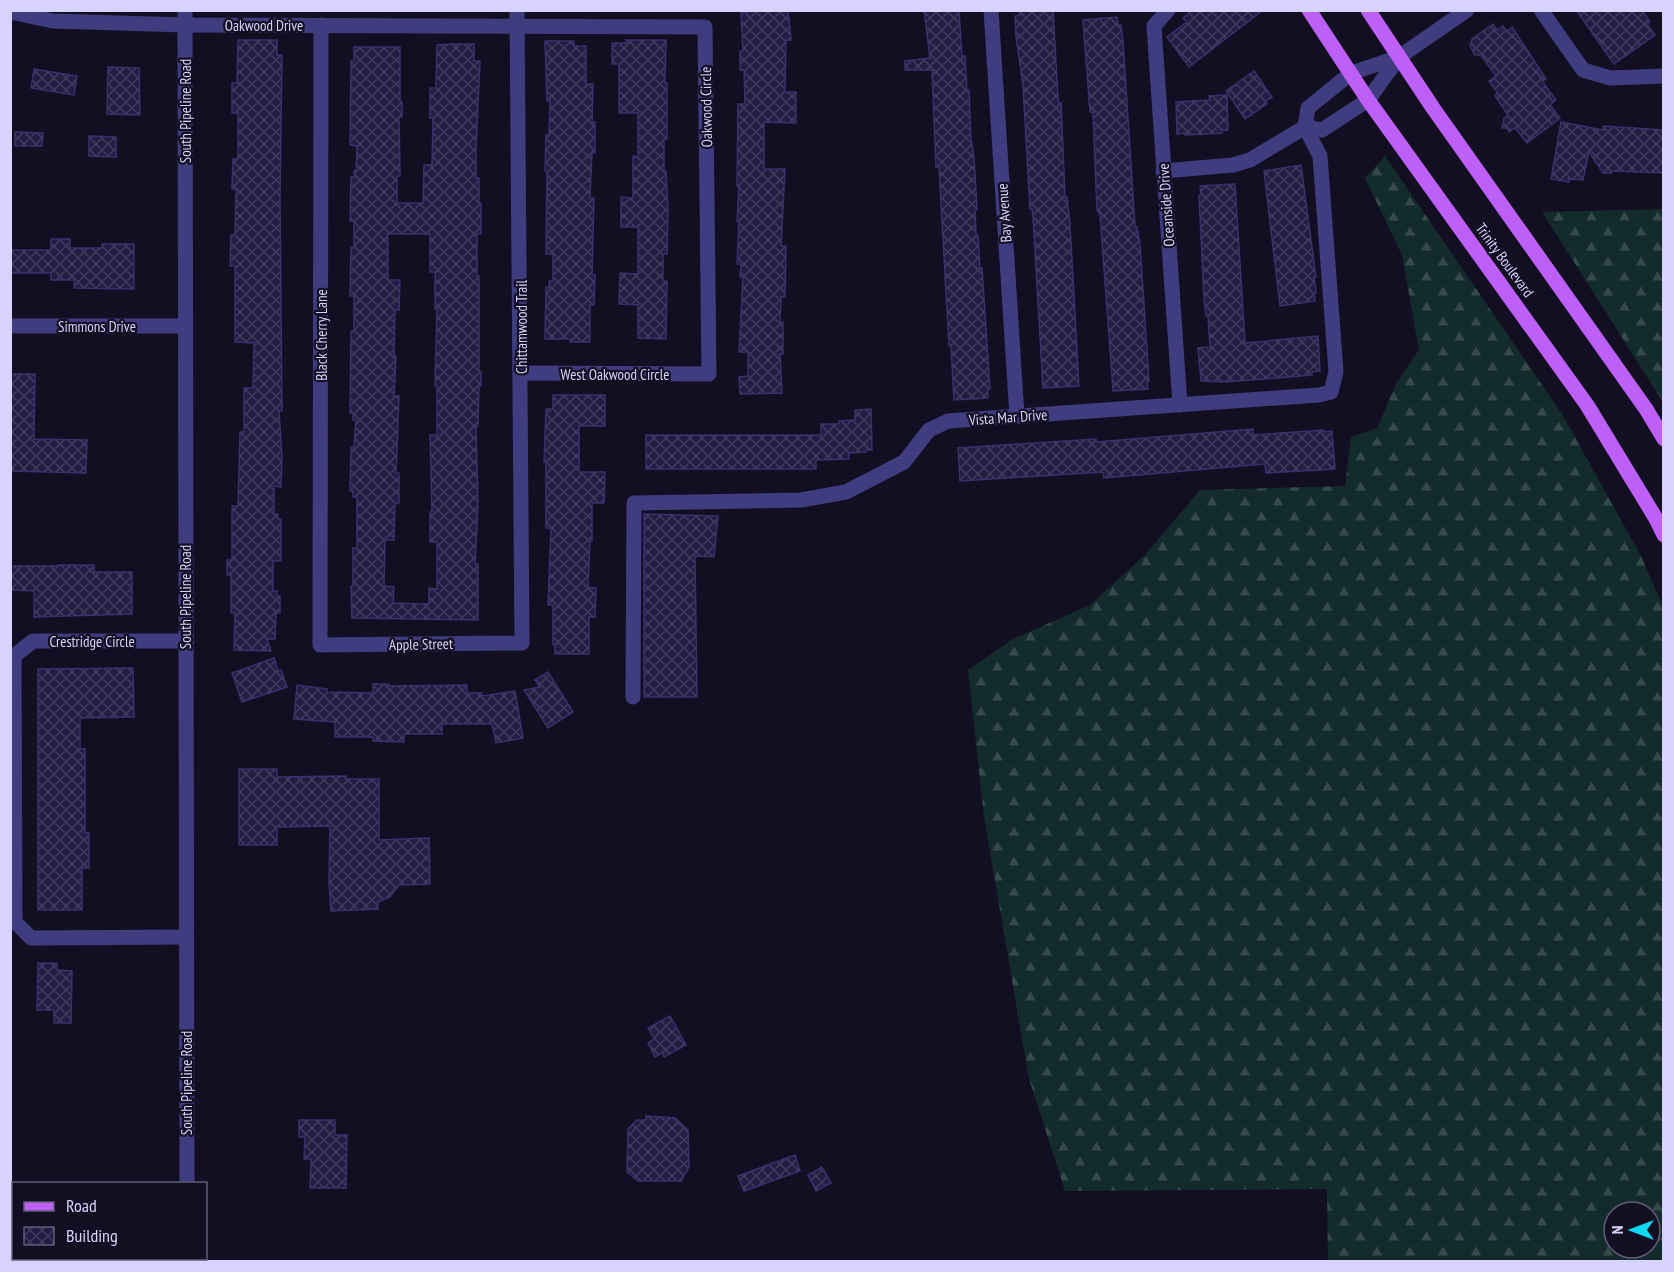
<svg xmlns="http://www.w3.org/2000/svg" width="1674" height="1272" font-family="'PT Sans Narrow',sans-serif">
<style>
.forest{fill:url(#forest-firs);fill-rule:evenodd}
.building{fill:url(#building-cross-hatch);stroke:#3c2f6e;stroke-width:1.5;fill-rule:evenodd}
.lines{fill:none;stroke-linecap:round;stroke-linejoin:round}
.minor{stroke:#3f3d7f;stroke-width:15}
.major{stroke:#be60f7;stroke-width:15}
.labels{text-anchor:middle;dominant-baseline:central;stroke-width:4.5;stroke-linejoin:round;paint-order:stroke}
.street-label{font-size:15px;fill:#d8d3fd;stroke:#130f23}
</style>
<defs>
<pattern id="forest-firs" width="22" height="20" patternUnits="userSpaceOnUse" patternTransform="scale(1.5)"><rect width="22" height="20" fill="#132c2b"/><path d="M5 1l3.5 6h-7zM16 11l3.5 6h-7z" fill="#354a4b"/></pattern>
<pattern id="building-cross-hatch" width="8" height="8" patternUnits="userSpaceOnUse" patternTransform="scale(1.5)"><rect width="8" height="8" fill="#241c43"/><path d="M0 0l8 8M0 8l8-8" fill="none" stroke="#433c5f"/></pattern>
</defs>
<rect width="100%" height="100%" fill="#130f23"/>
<!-- forest -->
<g class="forest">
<path d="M1385 156 1562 414 1641 556 1663 606V1261H1328L1327 1189 1065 1191 1029 1079 984 817 968 670 1013 639 1090 605 1145 555 1200 490 1345 486 1351 437 1377 428 1397 382 1419 350 1402 255 1365 178ZM1614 1212H1650V1248H1614Z"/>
<path d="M1663 209H1664L1663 402 1542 212Z"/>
</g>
<!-- building -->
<g class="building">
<path d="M764 10H788L791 40H786L785 92H796V123L764 122V169H785L781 246H786L785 297H781L780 322H783V354H780L782 393 740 394 739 377 748 376V352H739L743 277H740L741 264H737L739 221H737L739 187 737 186 738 104H745L744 70H740V51H743L741 13Z"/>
<path d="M924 10H958L959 12 962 56H965L967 90H969L971 138 974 157 977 210H975L976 235H978L980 269 982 268 990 389H988V398L954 400 951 346H949L939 167H936L932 70H905V61L930 58Z"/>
<path d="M1019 10H1053L1058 97 1059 104 1061 103 1065 197H1067L1070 225 1079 386 1043 388 1033 217 1032 209H1030L1023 86 1016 36 1015 16 1020 15Z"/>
<path d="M1193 10H1263L1189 67 1167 37 1187 22 1183 18Z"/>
<path d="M1576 10H1642L1650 22 1647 24 1655 35 1614 64Z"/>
<path d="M1117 17 1118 25H1121L1123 41 1135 227H1137L1140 243 1149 381H1147L1148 389 1113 391 1100 214 1097 210 1093 112H1090L1083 20Z"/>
<path d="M1493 24 1497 30 1503 26 1507 31 1512 27 1546 79 1542 81 1556 100 1550 105 1560 118 1527 143 1515 128 1509 132 1507 128H1502L1504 118 1508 115 1495 96 1497 92 1489 81 1496 76 1481 55H1475L1470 46 1472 39Z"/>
<path d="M238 40H277V55H282L280 198 282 411H279L282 457 281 487 274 486V514H278V519H281V561H273V591H277V596H280V613H276L275 639H267L271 651 234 650 235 613H231V575H227V560H232V506H238L240 432H244V388H253L254 343 235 342V266H230L231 235H235L236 189H232L233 159H238V113H232V83H237Z"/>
<path d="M626 40H666L665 83H667V139H664V171H666L668 210 667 254H663V281H667L666 339 638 338V305L619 304 620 273 638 274V227H621V197L633 198V156L638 157V113H619V64H612V43H627Z"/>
<path d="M545 41H574V46H586V84H593L592 122H595V153L592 152 590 198H594L592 275H595L594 305H590V342H570V339H545L546 287 549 288V281H553V254H546L547 172 545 171 546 135H549L550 101H547Z"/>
<path d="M451 44H474V61H480L476 148V178H479V203H481V234H477V276H479V372H481V386H479L478 426H476L478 503 475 564H478V620L352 618 351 586H353V548H357V497H353V491H350L351 447H354L356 420H353V413H350L351 331H354V296H350L351 247H354V221H350L351 177H354V171H356L357 146 350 145 351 61H354V47H400V102H402V117H399L400 176H397V203H423L424 165H432L433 118H430V88H436L437 45ZM388 234H430V272H435V309H437L435 386H437V435H430L432 512H430V542H437V589L429 588V604L393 603 394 587 384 586 385 540H394L395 503H399V473H396L399 396H394L396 356H394L395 310H399L400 280H388Z"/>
<path d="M108 67 139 68 140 115 107 114Z"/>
<path d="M34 69 77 76 74 95 31 88Z"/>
<path d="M1254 71 1272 97 1266 101 1267 104 1245 119 1226 91Z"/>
<path d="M1227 95 1228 130H1222V133L1206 134 1185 135V133L1177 134 1176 102 1210 100 1209 96Z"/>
<path d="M1561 122 1603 130V126L1664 130V173L1614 171 1611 173H1603L1589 152 1583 180 1569 179V182L1551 179Z"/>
<path d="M15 132 43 133 42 146H15Z"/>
<path d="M89 136 116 137V157L89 156Z"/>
<path d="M1301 165 1316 277H1314L1316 293H1314L1315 301 1280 306 1264 171Z"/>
<path d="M1235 184 1245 343 1318 336 1320 371 1312 372V375L1225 382 1201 381 1198 348 1210 347 1208 316H1206L1204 298 1199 195 1201 194 1200 186Z"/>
<path d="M51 239H70V248H102V244H134V289L74 288V280H51V273H10V250H51Z"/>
<path d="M10 374H35L34 439 87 440 86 473 10 471Z"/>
<path d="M553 395H605V426H579V472H605L604 503H592V541H590L588 587 596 588 595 617H589V654H555V645H553V605H548L551 528H546V462H544L546 409H553Z"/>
<path d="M871 409 872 450H866V452L849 453V459L816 460V469H646V435H821V424H839V421L855 420V410Z"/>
<path d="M1253 429V435L1324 430V432L1332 431 1335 469 1266 473 1265 464 1104 478 1103 472 960 481 958 448 1096 439V442Z"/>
<path d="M644 514 718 516 714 557 695 556 697 697H644Z"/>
<path d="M58 565H94V572H132V614L34 617V591L11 590V566H58Z"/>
<path d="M274 658 278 671 281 670 287 687 242 702 232 673Z"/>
<path d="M133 668 134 717 80 718V749H85V833H89V868H82V910H38V669Z"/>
<path d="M548 672 573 712 548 728 524 690 540 687 535 680Z"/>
<path d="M373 684H389V686L467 685V693H482V696L515 691 523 738 496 743 492 724H442V734H404V742L373 741V737H335V722L294 719 297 685 327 689V692L373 693Z"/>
<path d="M239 769H277V777L346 776V779H379V840L429 838 430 884 399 885 390 897 378 902V909L331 911 329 883 330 826 277 827V845H239Z"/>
<path d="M38 963H57V970L72 971 71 1023H54V1010H37Z"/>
<path d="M670 1016 686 1045 664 1057 662 1053 655 1057 648 1043 654 1039 648 1028Z"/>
<path d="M646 1116 675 1118 688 1130 689 1167 681 1181H638L627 1172 628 1129 637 1120H646Z"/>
<path d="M299 1120H335V1135H347L346 1188H310L311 1159H304L305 1137H299Z"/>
<path d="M795 1155 800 1171 744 1191 738 1176Z"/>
<path d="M822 1167 831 1183 816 1191 808 1175Z"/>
</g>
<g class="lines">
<!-- minor -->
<g class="minor">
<path d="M185 10 187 1184"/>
<path d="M991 10 1017 416"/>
<path d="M1168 10 1154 26 1180 405"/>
<path d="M1541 10 1583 70 1610 78 1664 76"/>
<path d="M10 12 53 21 185 25 705 27 709 374 521 373"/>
<path d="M321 25 320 645 522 643 517 10"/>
<path d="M1305 127 1308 108 1351 73 1399 57 1467 10"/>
<path d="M1163 171 1233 165 1250 160 1305 127 1322 130 1368 100 1399 57"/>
<path d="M10 326H184"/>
<path d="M185 641H33L14 656 15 922 31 938 186 937"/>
<path d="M633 697 634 503 801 500 846 492 904 462 929 430 948 421 1319 395 1331 392 1336 372 1320 156 1305 127"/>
<path d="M187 1262V1258"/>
</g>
<!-- major -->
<g class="major">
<path d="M1309 10 1368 100 1587 405 1655 517 1664 535"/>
<path d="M1368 10 1433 108 1646 409 1664 439"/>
</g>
</g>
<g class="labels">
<!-- street labels -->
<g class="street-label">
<text x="264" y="25">Oakwood Drive</text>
<text transform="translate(706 107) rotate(-91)">Oakwood Circle</text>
<text transform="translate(185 111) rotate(-90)">South Pipeline Road</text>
<text transform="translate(1166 205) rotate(-94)">Oceanside Drive</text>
<text transform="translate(1004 213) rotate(-94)">Bay Avenue</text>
<text transform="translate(1505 260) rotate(54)">Trinity Boulevard</text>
<text x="97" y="326">Simmons Drive</text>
<text transform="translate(521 327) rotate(-90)">Chittamwood Trail</text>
<text transform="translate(321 335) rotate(-90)">Black Cherry Lane</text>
<text x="615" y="374">West Oakwood Circle</text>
<text transform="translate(1008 417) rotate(-4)">Vista Mar Drive</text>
<text transform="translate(185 597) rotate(-90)">South Pipeline Road</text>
<text x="92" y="641">Crestridge Circle</text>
<text transform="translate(421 644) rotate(-1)">Apple Street</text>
<text transform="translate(186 1083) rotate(-90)">South Pipeline Road</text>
</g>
</g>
<!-- border -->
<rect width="1674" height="1272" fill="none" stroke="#d8d3fd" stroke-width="24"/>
<!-- legend -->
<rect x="12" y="1182" width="195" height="78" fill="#130f23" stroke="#625d7a" stroke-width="1.5"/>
<rect x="24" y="1202" width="30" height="9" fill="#be60f7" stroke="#625d7a" stroke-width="1.5"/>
<text x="66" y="1212" font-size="18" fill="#d8d3fd">Road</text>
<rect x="24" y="1227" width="30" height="18" fill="url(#building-cross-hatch)" stroke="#625d7a" stroke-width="1.5"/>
<text x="66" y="1242" font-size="18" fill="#d8d3fd">Building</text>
<!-- north arrow -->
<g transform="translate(1632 1230) rotate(270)"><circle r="28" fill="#130f23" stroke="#625d7a" stroke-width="1.5"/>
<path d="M0-4.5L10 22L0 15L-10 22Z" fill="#0cd9f0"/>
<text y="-9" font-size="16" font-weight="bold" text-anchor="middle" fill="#d8d3fd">N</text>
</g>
</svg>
